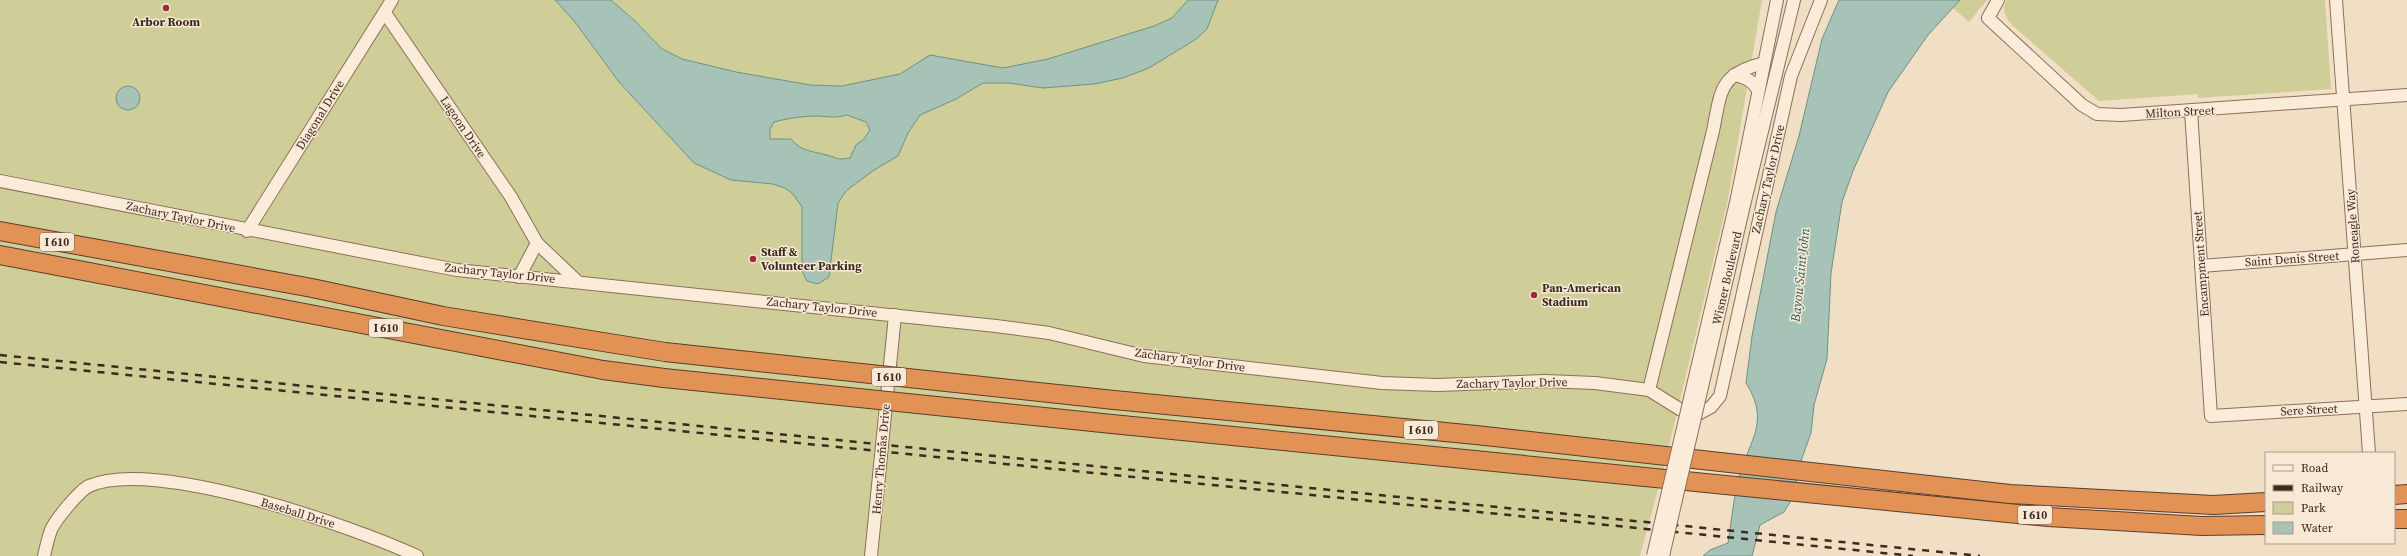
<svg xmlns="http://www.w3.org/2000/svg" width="2407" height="556" font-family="'Source Serif 4',serif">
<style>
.green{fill:#cfce98}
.water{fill:#a7c3b7;stroke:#6d9284;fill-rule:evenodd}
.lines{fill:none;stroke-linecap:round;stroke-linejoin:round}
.minor-casing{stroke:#8c6f5a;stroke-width:14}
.highway-casing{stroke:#5a3d2e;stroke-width:20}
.minor{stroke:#faecd9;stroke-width:12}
.highway{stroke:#e29254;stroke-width:18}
.rail{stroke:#3c291f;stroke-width:2.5;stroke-dasharray:7 7;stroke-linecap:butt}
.minor-bridge-casing{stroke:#8c6f5a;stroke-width:14;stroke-linecap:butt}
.highway-bridge-casing{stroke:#5a3d2e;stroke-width:20;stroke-linecap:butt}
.minor-bridge{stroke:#faecd9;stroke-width:12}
.highway-bridge{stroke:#e29254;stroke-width:18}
.poi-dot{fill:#9e2837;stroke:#f7e9d5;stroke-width:1.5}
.labels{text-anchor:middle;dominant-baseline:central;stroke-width:3;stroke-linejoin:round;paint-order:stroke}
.shield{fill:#f7e9d5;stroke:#746356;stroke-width:1}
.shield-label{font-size:11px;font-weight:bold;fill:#3c291f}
.poi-label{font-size:12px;font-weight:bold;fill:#3c291f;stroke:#f7e9d5;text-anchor:start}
.street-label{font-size:12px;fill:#3c291f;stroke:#f7e9d5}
.water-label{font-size:13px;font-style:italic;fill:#2d5c53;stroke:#f7e9d5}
</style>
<rect width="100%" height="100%" fill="#f0dec5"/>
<!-- green -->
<g class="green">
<path d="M0 0H1762L1728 199 1664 467 1640 556H0Z"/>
<path d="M1960 0H1987L1969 22 1953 8Z"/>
<path d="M2007 0H2325L2331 89 2198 98V94L2099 101 2012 25C2006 18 2001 9 2007 0Z"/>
</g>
<!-- water -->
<g class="water">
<path d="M555 0H611L635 21 662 49 682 59 736 72 810 85 842 86 900 74 930 55 1003 68 1048 59 1154 26 1172 18 1188 0H1218L1207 29 1196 39 1149 68 1123 78 1094 84 1043 88 1009 83H983L956 99 920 115 908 133 898 156 874 170 846 191 838 203 829 277 818 284 807 281 802 271V207L793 194 785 188 773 184 731 180 694 163 619 82 575 22ZM847 115 866 122 870 130 864 139 856 145 850 158C835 160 840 159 827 155 812 151 802 152 791 139H770V129L774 122C788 118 804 116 819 116 829 117 837 118 847 115Z"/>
<path d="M1839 0H1960L1928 35 1888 92 1853 171 1842 202 1831 273 1827 359 1814 405 1811 433 1801 461 1792 499 1784 512 1760 525 1752 556H1703L1710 550 1728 543C1731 524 1733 504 1737 485 1745 444 1773 425 1746 383L1752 336 1776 212 1799 136 1822 39Z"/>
<circle cx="128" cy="98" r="12"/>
</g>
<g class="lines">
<!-- minor casing -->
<g class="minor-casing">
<g id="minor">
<path d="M1998 0 1988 18 2082 105 2097 114 2121 115 2407 95"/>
<path d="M2336 0 2369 453"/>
<path d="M385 13 511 197 537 243 577 281"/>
<path d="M1734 75C1745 77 1752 80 1758 90"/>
<path d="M2191 111 2211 416 2407 404"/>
<path d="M0 181 457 270 996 326 1049 333 1144 356 1382 383 1438 385 1545 381 1595 383 1649 390 1686 413 1698 414 1711 407 1720 396 1791 76 1821 0"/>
<path d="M1737 198 1777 0"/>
<path d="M1744 205 1794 0"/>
<path d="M247 231 392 0"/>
<path d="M2201 266 2407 250"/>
<path d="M519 277 537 243"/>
<path d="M1649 390 1713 131C1721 91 1719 74 1764 63"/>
<path d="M44 556C46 547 48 538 51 530 55 520 80 490 89 486 154 457 352 526 417 556"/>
<path d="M871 556 895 315"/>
</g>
</g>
<!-- highway casing -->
<g class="highway-casing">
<g id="highway">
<path d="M0 231 312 288 443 316 665 352"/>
<path d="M0 255 603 370 664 378"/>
<path d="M1114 400 1476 435 2010 494 2213 505 2266 502"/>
<path d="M1112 424 2048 517 2202 526 2266 525"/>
<path d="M2394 495 2407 494"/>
<path d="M2394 519H2407"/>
</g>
</g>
<!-- minor -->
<use href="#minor" class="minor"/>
<!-- highway -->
<use href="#highway" class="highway"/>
<!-- rail -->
<g class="rail">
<path d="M0 355 1980 556"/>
<path d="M0 362 1913 556"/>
</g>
<!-- minor-bridge casing -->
<g class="minor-bridge-casing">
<g id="minor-bridge">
<path d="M1653 556 1737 198"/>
<path d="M1663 556 1744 205"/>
</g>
</g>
<!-- highway-bridge casing -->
<g class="highway-bridge-casing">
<g id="highway-bridge">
<path d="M665 352 1114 400"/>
<path d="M664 378 1112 424"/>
</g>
</g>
<!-- minor-bridge -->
<use href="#minor-bridge" class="minor-bridge"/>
<!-- highway-bridge -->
<use href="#highway-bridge" class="highway-bridge"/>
</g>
<!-- markers -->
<g class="poi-dot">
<circle cx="166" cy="8" r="4"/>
<circle cx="753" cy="259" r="4"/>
<circle cx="1534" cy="295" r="4"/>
</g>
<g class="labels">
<!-- shield labels -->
<g class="shield">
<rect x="40" y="233" width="34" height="18" rx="3"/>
<rect x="369" y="319" width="34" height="18" rx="3"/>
<rect x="872" y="368" width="34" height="18" rx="3"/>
<rect x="1404" y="421" width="34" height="18" rx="3"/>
<rect x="2018" y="506" width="34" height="18" rx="3"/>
</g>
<g class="shield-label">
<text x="57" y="242">I 610</text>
<text x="386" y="328">I 610</text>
<text x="889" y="377">I 610</text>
<text x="1421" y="430">I 610</text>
<text x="2035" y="515">I 610</text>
</g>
<!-- poi labels -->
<g class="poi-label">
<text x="166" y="22" text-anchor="middle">Arbor Room</text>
<text x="761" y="252">Staff &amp;<tspan x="761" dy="14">Volunteer Parking</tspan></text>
<text x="1542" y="288">Pan-American<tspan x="1542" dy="14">Stadium</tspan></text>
</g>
<!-- street labels -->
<g class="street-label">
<text transform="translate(2180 112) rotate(-3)">Milton Street</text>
<text transform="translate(320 115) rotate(-58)">Diagonal Drive</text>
<text transform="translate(463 127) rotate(56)">Lagoon Drive</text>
<text transform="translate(1768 179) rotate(-77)">Zachary Taylor Drive</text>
<text transform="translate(181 217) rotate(12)">Zachary Taylor Drive</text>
<text transform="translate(2353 226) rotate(-94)">Roneagle Way</text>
<text transform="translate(2292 259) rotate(-4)">Saint Denis Street</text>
<text transform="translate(2201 264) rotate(-94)">Encampment Street</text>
<text transform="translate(500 273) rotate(6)">Zachary Taylor Drive</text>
<text transform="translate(1727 278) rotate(-77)">Wisner Boulevard</text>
<text transform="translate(822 307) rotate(6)">Zachary Taylor Drive</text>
<text transform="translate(1190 360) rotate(8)">Zachary Taylor Drive</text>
<text transform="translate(1512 383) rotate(-1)">Zachary Taylor Drive</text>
<text transform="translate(2309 410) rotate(-3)">Sere Street</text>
<text transform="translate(881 459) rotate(-85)">Henry Thomas Drive</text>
<text transform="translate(298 513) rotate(17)">Baseball Drive</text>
</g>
<!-- water labels -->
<g class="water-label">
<text transform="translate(1800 275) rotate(-84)">Bayou Saint John</text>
</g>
</g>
<!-- legend -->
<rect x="2265" y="452" width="130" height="92" fill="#f7e9d5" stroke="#ac9c8c"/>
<rect x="2273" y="465" width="20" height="6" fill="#faecd9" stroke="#ac9c8c"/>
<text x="2301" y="472" font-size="12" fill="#3c291f">Road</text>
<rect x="2273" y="485" width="20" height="6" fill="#3c291f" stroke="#ac9c8c"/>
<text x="2301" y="492" font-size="12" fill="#3c291f">Railway</text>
<rect x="2273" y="502" width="20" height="12" fill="#cfce98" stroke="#ac9c8c"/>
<text x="2301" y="512" font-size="12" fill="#3c291f">Park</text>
<rect x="2273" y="522" width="20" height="12" fill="#a7c3b7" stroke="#ac9c8c"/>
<text x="2301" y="532" font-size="12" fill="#3c291f">Water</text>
</svg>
